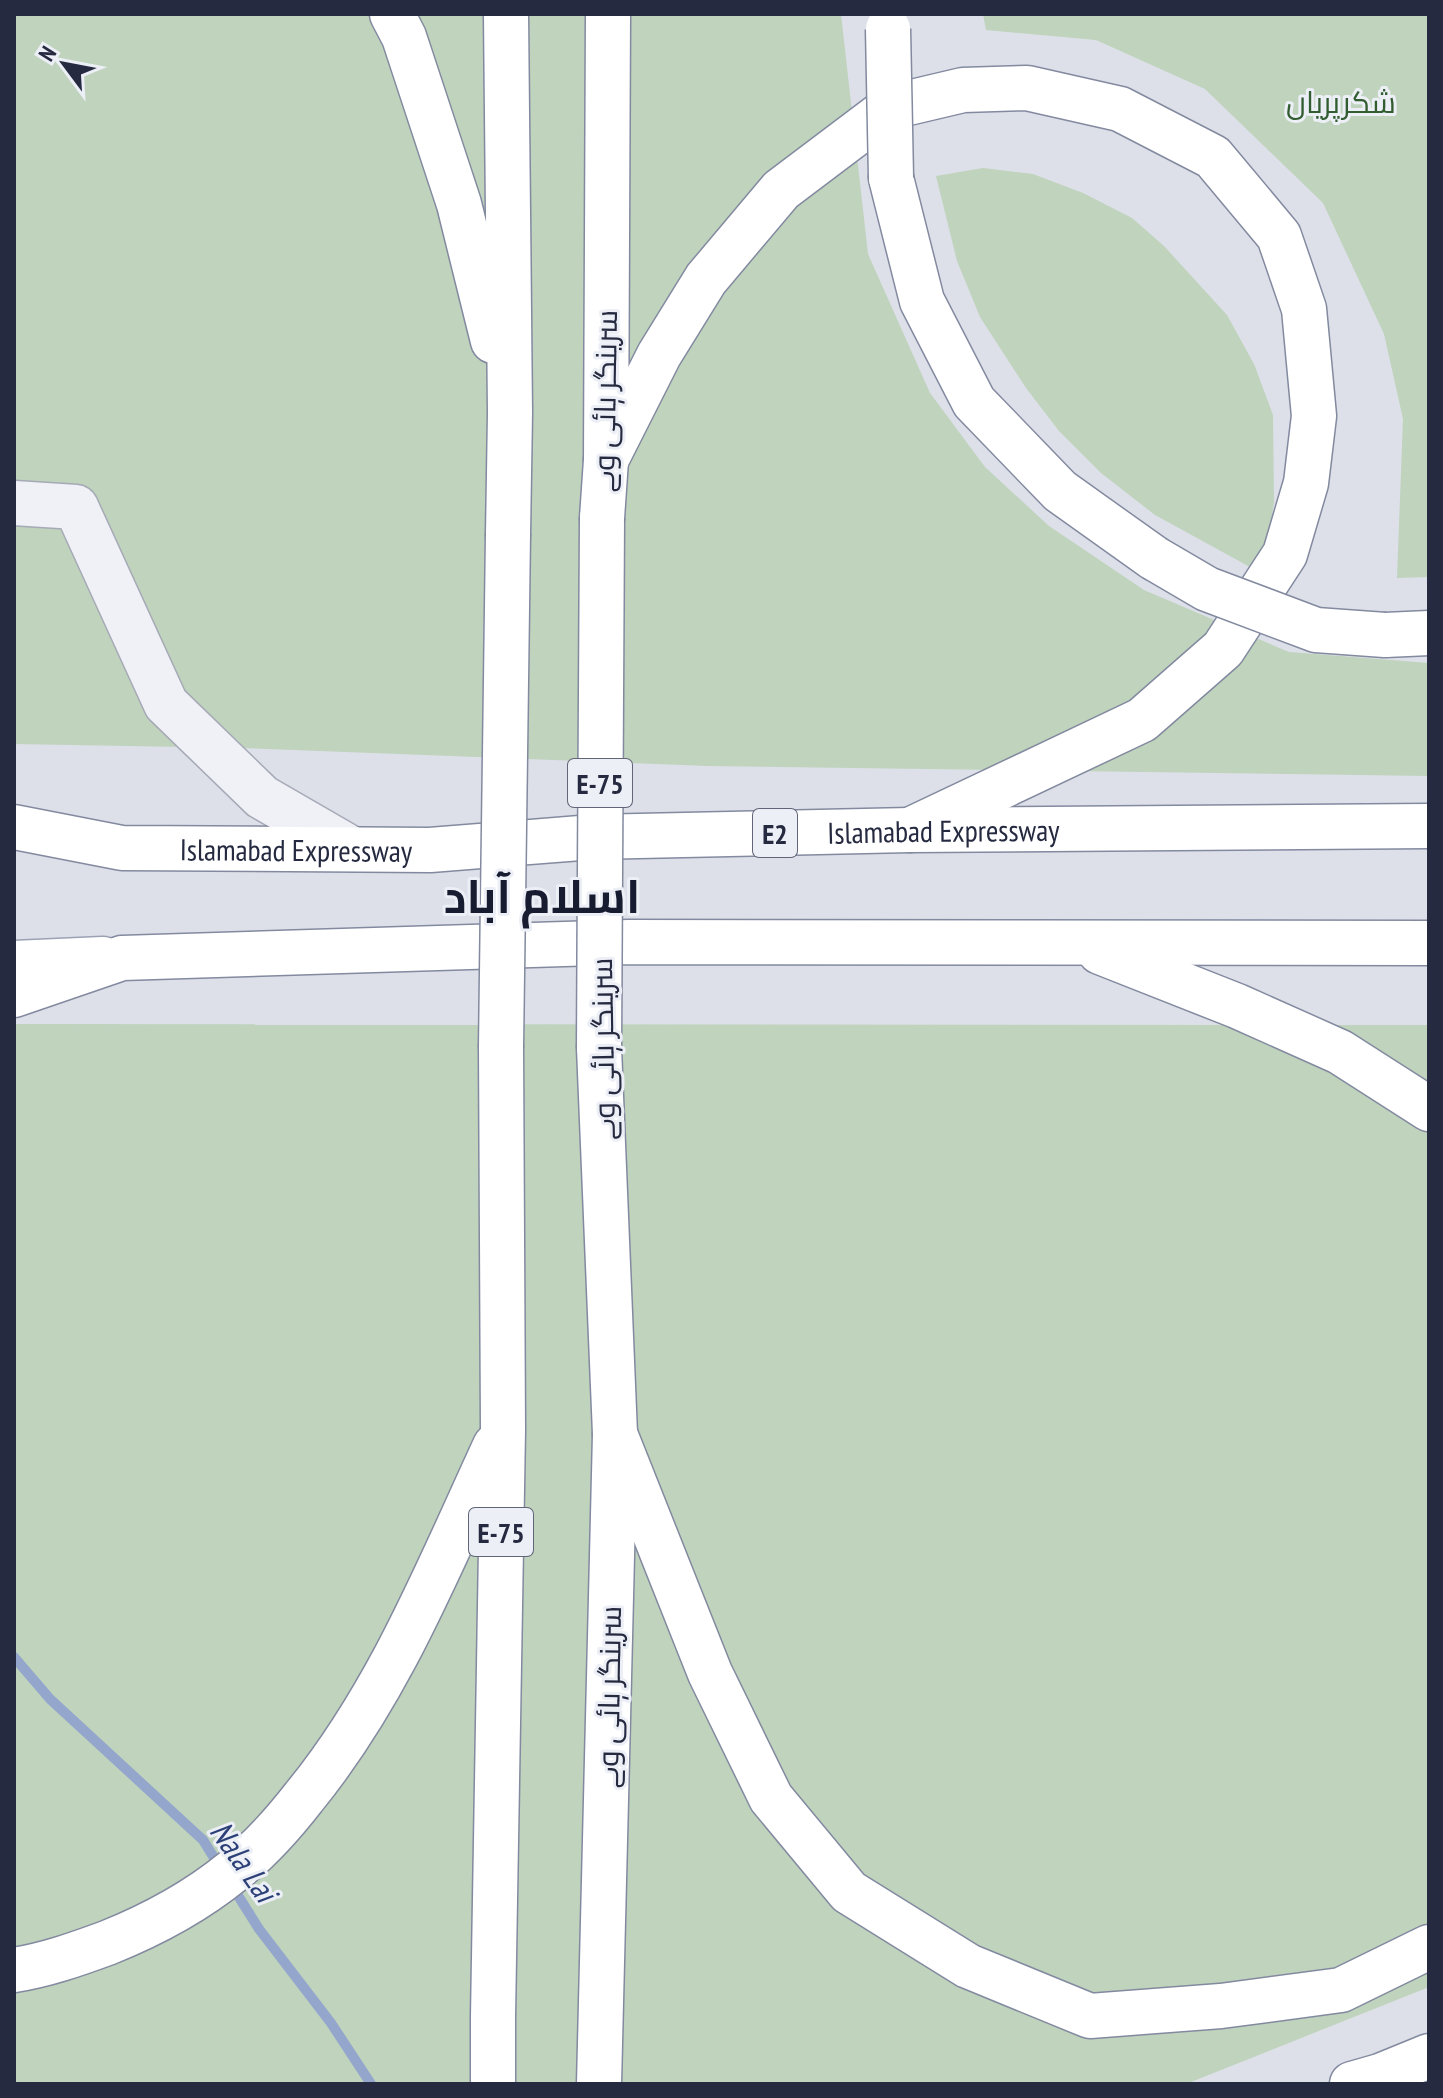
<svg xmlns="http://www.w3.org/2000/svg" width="1443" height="2098" font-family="'PT Sans Narrow',Cairo,sans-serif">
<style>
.green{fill:#bfd3bd}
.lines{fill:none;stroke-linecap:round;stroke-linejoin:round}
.stream{stroke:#94a6cc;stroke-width:10}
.minor-casing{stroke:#a6a9b6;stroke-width:47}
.major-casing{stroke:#9ba1b5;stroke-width:47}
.highway-casing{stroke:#838aa0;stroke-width:47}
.minor{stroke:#f0f1f6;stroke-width:44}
.major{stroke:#fff;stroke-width:44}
.highway{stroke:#fff;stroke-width:44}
.highway-bridge-casing{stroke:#838aa0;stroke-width:47;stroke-linecap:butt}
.highway-bridge{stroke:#fff;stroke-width:44}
.labels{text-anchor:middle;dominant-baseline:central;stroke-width:6;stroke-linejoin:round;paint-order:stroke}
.shield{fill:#edeff6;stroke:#616577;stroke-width:2}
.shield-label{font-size:28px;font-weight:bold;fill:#252a40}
.park-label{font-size:30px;fill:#325d31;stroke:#edeff6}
.street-label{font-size:30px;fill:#252a40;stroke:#edeff6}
.water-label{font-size:32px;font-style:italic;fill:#2c4078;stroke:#edeff6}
.town-label{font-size:46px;font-weight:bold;fill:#181c31;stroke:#edeff6}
</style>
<rect width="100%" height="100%" fill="#dde0e8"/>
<!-- green -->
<g class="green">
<path d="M14 14H841L868 254 930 393 985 467 1049 526 1144 590 1289 652 1429 663V776L708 766 243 748 14 744Z"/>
<path d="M983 14H1429V577L1397 578 1403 419 1384 334 1323 203 1205 89 1096 40 986 30Z"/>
<path d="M983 168 1033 174 1083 193 1132 218 1164 246 1227 315 1254 364 1273 415 1274 502 1269 538 1250 567 1155 515 1101 473 1059 431 1026 388 980 317 957 261 936 176Z"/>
<path d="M14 1024 1429 1025V1987L1186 2084H14Z"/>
</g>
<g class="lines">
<!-- stream -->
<g class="stream">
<path d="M14 1657 50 1699 203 1840 221 1869"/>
<path d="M232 1886 259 1929 331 2023 371 2084"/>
</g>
<!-- minor casing -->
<g class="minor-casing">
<path id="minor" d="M14 503 76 507 166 704 262 797 352 849"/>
</g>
<!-- major casing -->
<g class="major-casing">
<path id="major" d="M14 963 103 959"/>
</g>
<!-- highway casing -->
<g class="highway-casing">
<g id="highway">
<path d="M392 14 404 37 459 204 493 341"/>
<path d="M506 14 510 413 508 534"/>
<path d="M891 178 922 301 974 402 1060 491 1154 558"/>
<path d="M606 460 659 355 706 279 781 190 891 107 963 90 1027 88 1120 109 1213 157 1279 236 1304 309 1314 416 1306 483 1285 554 1223 649 1142 720 910 830"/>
<path d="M602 518 606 460 608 14"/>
<path d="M1385 635 1429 633"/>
<path id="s1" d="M14 827 122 848 430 850 593 837 910 830 1429 826"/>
<path d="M1100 952 1237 1006 1340 1052 1429 1109"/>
<path d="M14 995 122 958 629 942 1429 943"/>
<path d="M615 1434 710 1673 771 1798 849 1892 968 1966 1090 2016 1221 2006 1341 1990 1429 1947"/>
<path d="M14 1970C46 1965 77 1954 107 1943 152 1925 195 1902 233 1871 260 1850 283 1824 304 1797 389 1693 439 1567 495 1446"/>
<path d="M493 2084V2017L503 1430 501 1047"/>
<path d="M599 2084 615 1434 599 1048"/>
<path d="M1352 2084 1380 2076 1429 2056"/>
</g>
</g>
<!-- minor -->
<use href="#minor" class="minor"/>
<!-- major -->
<use href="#major" class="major"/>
<!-- highway -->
<use href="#highway" class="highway"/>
<!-- highway-bridge casing -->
<g class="highway-bridge-casing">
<g id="highway-bridge">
<path d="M888 29 891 178"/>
<path d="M1154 558 1207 589 1316 630 1385 635"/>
<path d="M501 1047 508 534"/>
<path d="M599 1048 602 518"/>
</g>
</g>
<!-- highway-bridge -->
<use href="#highway-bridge" class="highway-bridge"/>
</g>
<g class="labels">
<!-- shield labels -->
<g class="shield">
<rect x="568" y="759" width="64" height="48" rx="6"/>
<rect x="753" y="809" width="44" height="48" rx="6"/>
<rect x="469" y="1508" width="64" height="48" rx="6"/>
</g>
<g class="shield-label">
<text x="600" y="783">E-75</text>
<text x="775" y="833">E2</text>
<text x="501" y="1532">E-75</text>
</g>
<!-- park labels -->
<g class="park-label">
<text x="1341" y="101">شکرپریاں</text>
</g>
<!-- street labels -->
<g class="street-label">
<text transform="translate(604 401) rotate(-89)">سرینگر ہائی وے</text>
<text stroke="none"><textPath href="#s1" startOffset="932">Islamabad Expressway</textPath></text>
<text stroke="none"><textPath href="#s1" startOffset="284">Islamabad Expressway</textPath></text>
<text transform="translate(602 1049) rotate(-91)">سرینگر ہائی وے</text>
<text transform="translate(608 1697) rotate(-89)">سرینگر ہائی وے</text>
</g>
<!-- water labels -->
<g class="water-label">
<text transform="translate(244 1861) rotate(55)">Nala Lai</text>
</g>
<!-- town labels -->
<g class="town-label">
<text x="542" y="896">اسلام آباد</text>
</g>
</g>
<!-- border -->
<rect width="1443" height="2098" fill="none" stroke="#252a40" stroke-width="32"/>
<!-- north arrow -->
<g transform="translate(64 64) rotate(302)" stroke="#edeff6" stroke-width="6" paint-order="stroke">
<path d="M0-6L14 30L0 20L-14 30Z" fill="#252a40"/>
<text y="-12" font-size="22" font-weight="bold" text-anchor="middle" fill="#252a40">N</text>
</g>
</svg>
